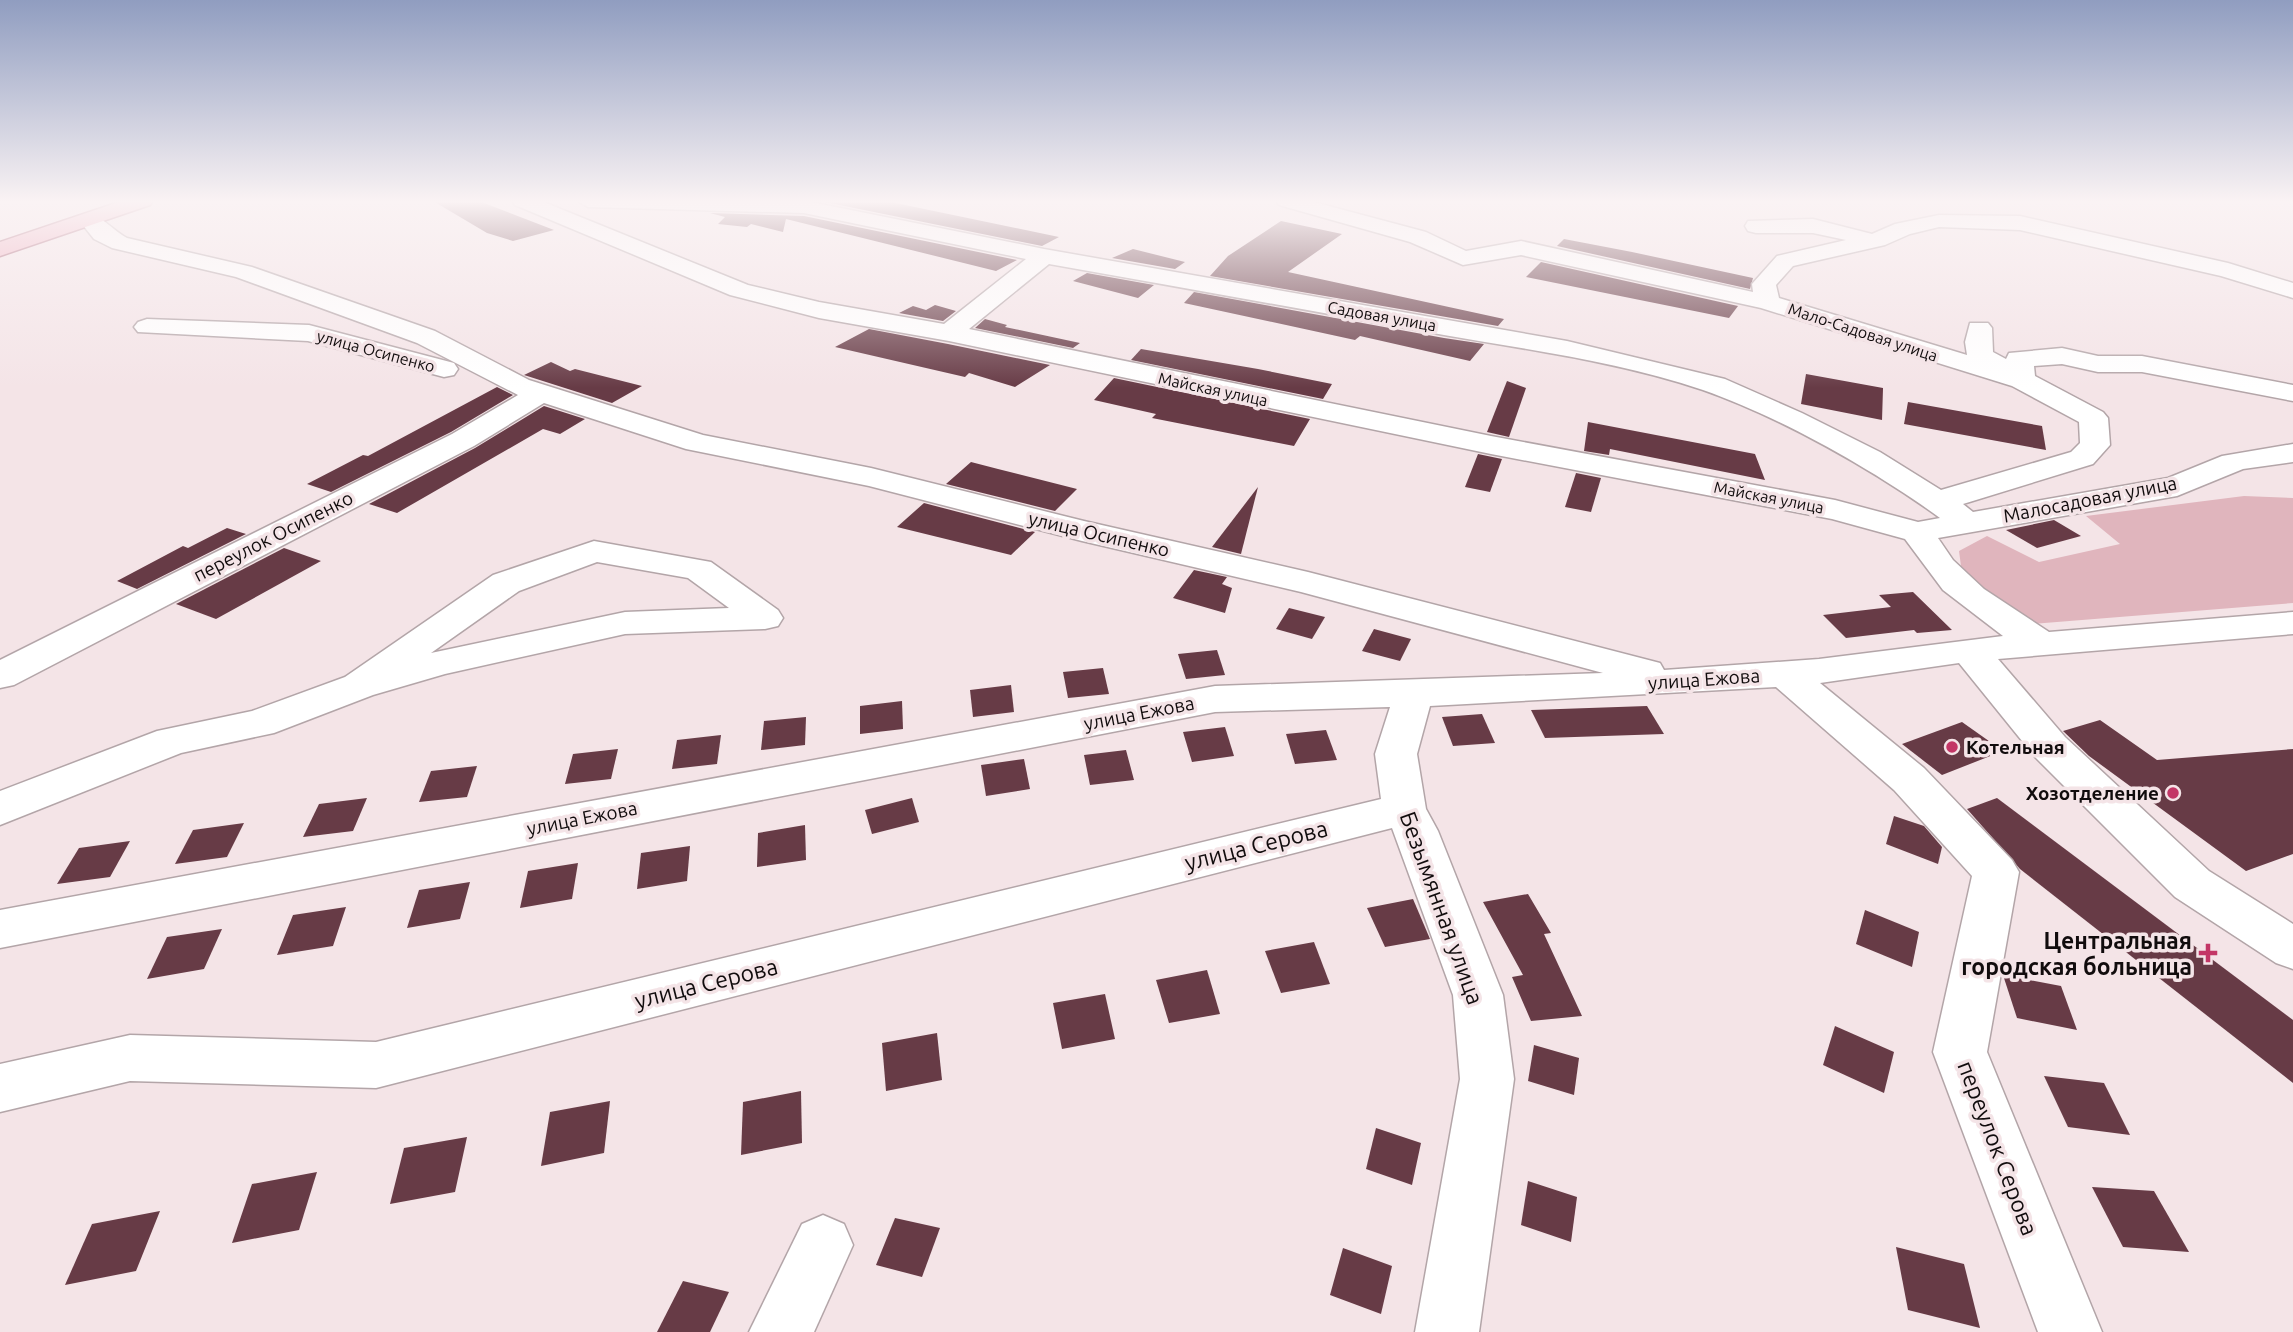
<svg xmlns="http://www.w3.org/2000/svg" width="2293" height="1332" font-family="Ubuntu,sans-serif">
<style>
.green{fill:#e0b5bd}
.building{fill:#673b46}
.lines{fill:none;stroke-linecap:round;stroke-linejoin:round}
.minor-casing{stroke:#b3a5a8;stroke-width:3}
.major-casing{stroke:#9a485f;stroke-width:3}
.minor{fill:#fff;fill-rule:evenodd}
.major{fill:#eea5b9;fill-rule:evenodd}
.poi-dot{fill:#c33666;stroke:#f4e4e7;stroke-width:2.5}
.labels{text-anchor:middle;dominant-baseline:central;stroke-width:7;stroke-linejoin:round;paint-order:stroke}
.far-street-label{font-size:16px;fill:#110c0d;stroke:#f4e4e7}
.street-label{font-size:19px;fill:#110c0d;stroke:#f4e4e7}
.poi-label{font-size:19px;font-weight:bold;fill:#110c0d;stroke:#f4e4e7;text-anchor:start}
.near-street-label{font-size:23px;fill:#110c0d;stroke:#f4e4e7}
.near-poi-label{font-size:23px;font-weight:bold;fill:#110c0d;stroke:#f4e4e7;text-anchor:end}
</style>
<rect width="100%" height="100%" fill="#f4e4e7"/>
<!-- green -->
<path class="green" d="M2244 496 2293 498V603L2031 624 1990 596 1961 566 1959 551 1987 536 2039 562 2120 544 2086 516Z"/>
<!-- building -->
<g class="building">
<path d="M433 201H479L554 230 513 241 487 233Z"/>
<path d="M820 201H886L1059 237 1042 246Z"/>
<path d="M710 213 804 216 1017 260 996 271 786 219 783 232 751 224 747 227 718 224 725 217Z"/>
<path d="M1281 221 1342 234 1288 272 1504 319 1498 326 1210 276 1228 256Z"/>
<path d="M1564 239 1632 252 1753 278 1750 289 1557 246Z"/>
<path d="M1133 249 1185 262 1175 269 1112 258Z"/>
<path d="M1541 262 1738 306 1729 318 1526 277Z"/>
<path d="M1087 273 1098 275 1154 285 1138 298 1073 281Z"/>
<path d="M1194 292 1444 338 1484 344 1470 361 1360 336 1355 340 1184 303Z"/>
<path d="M935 305 956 311 943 321 899 313 913 306 926 310Z"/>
<path d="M985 319 1007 325 1005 327 1080 343 1073 348 975 328Z"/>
<path d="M869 329 948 344 1050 365 1015 387 969 373 965 377 835 347Z"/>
<path d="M1141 349 1258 369 1332 384 1323 399 1131 360Z"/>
<path d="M551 362 570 371 575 369 642 386 612 403 524 375Z"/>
<path d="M1806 374 1883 388 1882 420 1801 404Z"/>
<path d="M1114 378 1310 419 1294 446 1152 418 1156 414 1094 400Z"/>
<path d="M1507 381 1526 388 1509 437 1487 432Z"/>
<path d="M497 387 513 395 451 432 331 492 307 484 363 455 368 456Z"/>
<path d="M1908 402 2042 426 2046 450 1904 424Z"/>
<path d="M544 406 585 419 560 434 543 429 397 513 369 504 475 448Z"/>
<path d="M1588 422 1755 454 1765 480 1610 449 1609 455 1584 451Z"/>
<path d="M1478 454 1502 459 1490 492 1465 487Z"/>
<path d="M971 462 998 469 1077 489 1055 511 946 484Z"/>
<path d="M1576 473 1601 478 1591 512 1565 507Z"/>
<path d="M1258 487 1241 554 1212 547Z"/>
<path d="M924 503 1035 532 1011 555 897 527Z"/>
<path d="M2054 520 2081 536 2037 548 2006 530Z"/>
<path d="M227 528 246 534 137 589 117 581 183 546 188 548Z"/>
<path d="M284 548 321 561 216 619 176 604Z"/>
<path d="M1194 570 1227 577 1222 584 1232 588 1225 613 1173 598Z"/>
<path d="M1913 592 1952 630 1917 633 1914 630 1846 638 1823 615 1891 607 1879 595Z"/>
<path d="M1289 608 1325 617 1312 639 1276 629Z"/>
<path d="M1374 629 1411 639 1400 661 1362 651Z"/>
<path d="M1217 650 1225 675 1186 679 1178 654Z"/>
<path d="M1103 668 1109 694 1068 698 1063 672Z"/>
<path d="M1011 685 1014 712 973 717 970 690Z"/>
<path d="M902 701 903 729 860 734V706Z"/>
<path d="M1647 706 1664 734 1545 738 1531 710Z"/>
<path d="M1482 714 1495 743 1453 746 1442 717Z"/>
<path d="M806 717 805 745 761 750 764 721Z"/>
<path d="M2100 720 2157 760 2293 749V854L2246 871 2089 756 2063 731Z"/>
<path d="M1962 722 2003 751 1942 775 1902 744Z"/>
<path d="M1225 727 1234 756 1192 762 1183 732Z"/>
<path d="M1326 730 1337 760 1295 764 1286 734Z"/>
<path d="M721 735 717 764 672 769 677 740Z"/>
<path d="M618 749 611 779 565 784 573 754Z"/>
<path d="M1126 750 1134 780 1090 785 1084 755Z"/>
<path d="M1024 759 1030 789 986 796 981 765Z"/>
<path d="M477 766 467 797 419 802 431 771Z"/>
<path d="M367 798 353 831 303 837 319 804Z"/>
<path d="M912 798 919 822 872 834 865 810Z"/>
<path d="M1997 798 2293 1020V1083L2020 869 1967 809Z"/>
<path d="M1894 816 1924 826 1942 847 1938 864 1886 844Z"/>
<path d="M244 823 227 857 175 864 193 830Z"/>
<path d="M805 825 806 860 757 867 758 833Z"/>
<path d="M130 841 110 877 57 884 79 848Z"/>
<path d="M690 846 687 881 637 889 641 853Z"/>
<path d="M578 863 572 899 520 908 528 871Z"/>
<path d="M470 882 460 919 407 928 419 890Z"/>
<path d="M1528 894 1551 933 1544 934 1582 1016 1531 1021 1512 977 1523 975 1483 902Z"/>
<path d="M1413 899 1430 939 1385 947 1367 908Z"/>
<path d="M346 907 333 946 277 955 293 915Z"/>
<path d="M1865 910 1919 932 1912 967 1856 944Z"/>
<path d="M222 929 204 969 147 979 167 937Z"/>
<path d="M1314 942 1330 984 1281 993 1265 951Z"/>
<path d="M1207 970 1220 1014 1169 1023 1156 980Z"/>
<path d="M2003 975 2061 986 2077 1030 2017 1018Z"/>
<path d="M1105 994 1115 1039 1062 1049 1053 1003Z"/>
<path d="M1835 1026 1894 1052 1884 1093 1823 1065Z"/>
<path d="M937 1033 942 1080 886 1091 882 1043Z"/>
<path d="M1534 1045 1579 1058 1574 1095 1528 1081Z"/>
<path d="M2044 1076 2104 1083 2130 1135 2068 1127Z"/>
<path d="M801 1091 802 1143 741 1155 743 1102Z"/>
<path d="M610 1101 604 1153 541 1166 550 1112Z"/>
<path d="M1376 1128 1421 1143 1412 1185 1366 1169Z"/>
<path d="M467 1137 455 1192 390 1204 404 1148Z"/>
<path d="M317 1172 299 1230 232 1243 252 1184Z"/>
<path d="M1528 1181 1577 1197 1571 1242 1521 1225Z"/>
<path d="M2092 1187 2154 1191 2189 1252 2123 1247Z"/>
<path d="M160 1211 136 1271 65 1285 92 1224Z"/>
<path d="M895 1218 940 1228 922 1277 876 1265Z"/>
<path d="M1896 1247 1964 1264 1980 1328 1908 1310Z"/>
<path d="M1343 1248 1392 1266 1381 1314 1330 1295Z"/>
<path d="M683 1281 729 1292 710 1332H657Z"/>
</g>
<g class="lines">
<!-- minor casing -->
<g class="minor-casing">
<g id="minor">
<path d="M512 201H541L748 285 819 302 944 324 1026 259 804 213 588 207 578 201H806L1044 249 1567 341 1725 379 1802 413 1880 452 1941 490 2071 452 2080 443 2079 422 2012 386 1761 308 1521 255 1463 265 1410 242 1279 205 1276 201H1310L1426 232 1466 251 1521 241 1753 292 1752 284 1777 256 1846 240 1813 233H1756L1748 231 1745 226 1748 221 1813 219 1872 234 1895 224 1939 215 2020 216 2228 263 2293 283V298L2221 276 2020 230 1939 227 1910 234 1885 245 1793 266 1776 285 1779 298 1967 355 1965 342 1970 323H1988L1992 328 1993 352 2006 359 2009 353 2062 348 2098 356H2142L2293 385V401L2142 372H2098L2062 364 2034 366 2035 376 2103 412 2108 418 2110 445 2093 464 1963 504 1973 512 2168 478 2222 456 2293 444V462L2243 469 2177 496 1938 538 1953 560 1984 589 2049 632 2293 612V634L1998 659 2065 737 2209 871 2293 924V969L2276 963 2175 897 2035 757 1959 663 1820 683 1924 768 2012 860 2019 872 1987 1052 2102 1332H2038L1933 1052 1972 876 1894 790 1776 687 1430 706 1417 754 1426 809 1438 831 1503 995 1514 1079 1479 1332H1415L1460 1079 1453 995 1392 828 376 1088 130 1081 0 1112V1064L130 1035 376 1042 1381 799 1375 754 1390 707 1215 712 0 948V910L1215 686 1603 673 1301 592 1082 541 869 486 686 449 544 403 474 446 14 685 0 688V660L452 434 518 395 417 343 236 277 112 248 94 239 78 219 89 213C100 215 114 231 127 238L252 267 435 331 529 380 703 435 871 468 1084 521 1308 572 1660 663 1664 670 1819 659 2003 636 1943 590 1905 539 1832 519 1491 454 949 341 819 318 730 295 515 205ZM1049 264C1181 287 1313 311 1444 335 1530 350 1620 362 1703 390 1780 417 1874 470 1940 518L1918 522 1835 500 1491 436 969 329Z"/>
<path d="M147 319 309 325 454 363 458 369 454 375 444 377 308 341 138 332 134 327 138 322Z"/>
<path d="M594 541 711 562 778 610 783 618 778 626 765 629 625 634 445 674 373 695 274 733 181 753 0 825V791L157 731 252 711 345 677 493 575ZM597 562 688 578 729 608 625 612 431 653 519 591Z"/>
<path d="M823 1215 844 1224 853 1245 814 1332H749L802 1224Z"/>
</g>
</g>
<!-- major casing -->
<g class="major-casing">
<path id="major" d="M122 201H153L150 205 0 256V242Z"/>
</g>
<!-- minor -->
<use href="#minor" class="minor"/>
<!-- major -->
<use href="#major" class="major"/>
</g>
<!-- sky -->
<linearGradient id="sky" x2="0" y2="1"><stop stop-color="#909dc0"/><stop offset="0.52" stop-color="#faf3f4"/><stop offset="1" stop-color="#faf3f4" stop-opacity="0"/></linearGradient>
<rect width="2293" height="388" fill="url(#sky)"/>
<!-- markers -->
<g class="poi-dot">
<circle cx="1952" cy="747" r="7"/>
<circle cx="2173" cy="793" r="7"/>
<path d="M2204.5 942.5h7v7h7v7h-7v7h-7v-7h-7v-7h7z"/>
</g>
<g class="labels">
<!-- far-street labels -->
<g class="far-street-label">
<text transform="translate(1382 316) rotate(10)">Садовая улица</text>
<text transform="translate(1863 332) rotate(18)">Мало-Садовая улица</text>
<text transform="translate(376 351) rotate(15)">улица Осипенко</text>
<text transform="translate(1213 389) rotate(12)">Майская улица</text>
<text transform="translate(1769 497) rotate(11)">Майская улица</text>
</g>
<!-- street labels -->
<g class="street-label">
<text transform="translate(2090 499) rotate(-11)">Малосадовая улица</text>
<text transform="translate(1099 534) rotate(13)">улица Осипенко</text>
<text transform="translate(273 536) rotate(-27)">переулок Осипенко</text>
<text transform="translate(1704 679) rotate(-4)">улица Ежова</text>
<text transform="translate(1139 713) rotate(-11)">улица Ежова</text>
<text transform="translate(582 818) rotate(-11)">улица Ежова</text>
</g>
<!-- poi labels -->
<g class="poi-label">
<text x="1966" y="747">Котельная</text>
<text x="2159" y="793" text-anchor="end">Хозотделение</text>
</g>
<!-- near-street labels -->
<g class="near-street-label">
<text transform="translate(1256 845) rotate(-14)">улица Серова</text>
<text transform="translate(1442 908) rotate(70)">Безымянная улица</text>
<text transform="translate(706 983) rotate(-14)">улица Серова</text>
<text transform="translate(1998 1148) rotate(69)">переулок Серова</text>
</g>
<!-- near-poi labels -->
<g class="near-poi-label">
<text x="2192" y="940">Центральная<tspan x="2192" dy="26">городская больница</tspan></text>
</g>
</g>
</svg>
